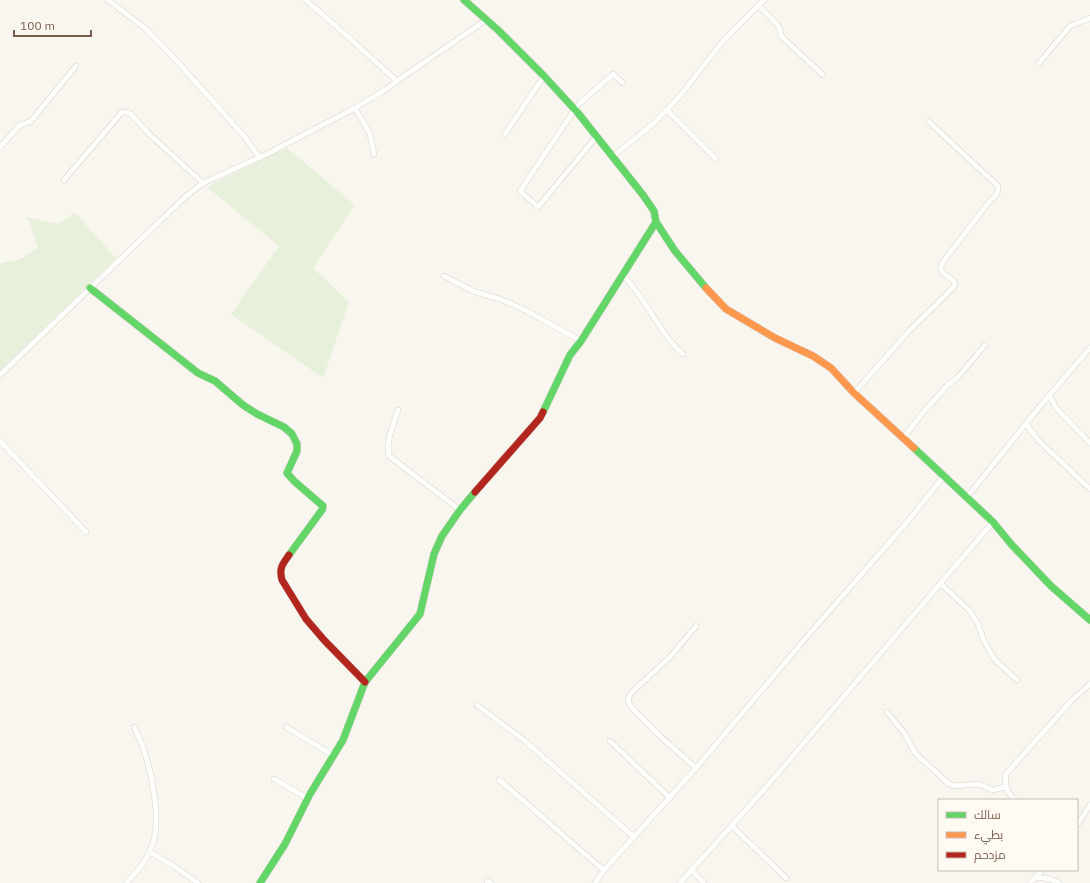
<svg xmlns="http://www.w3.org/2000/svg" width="1090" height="883" font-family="'IBM Plex Sans',Cairo,sans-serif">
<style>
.green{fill:#e6f0da}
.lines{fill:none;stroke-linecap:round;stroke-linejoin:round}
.street-casing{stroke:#d8d2cd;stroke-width:6}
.fast-casing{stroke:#d9d1ca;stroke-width:8}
.slow-casing{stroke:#d9d1ca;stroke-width:8}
.jam-casing{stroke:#d9d1ca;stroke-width:8}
.street{stroke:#fefefd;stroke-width:5}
.fast{stroke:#63d668;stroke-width:7}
.slow{stroke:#ff974d;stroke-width:7}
.jam{stroke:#b3261e;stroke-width:7}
</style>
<rect width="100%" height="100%" fill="#f9f5ef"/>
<!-- green -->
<g class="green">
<path d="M287 148 355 205 313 268 349 302 323 378 231 314 279 246 207 187 248 166Z"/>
<path d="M75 213 116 258 0 370V264L5 262 19 260 38 248 29 220 25 217 58 224Z"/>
</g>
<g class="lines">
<!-- street casing -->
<g class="street-casing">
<g id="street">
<path d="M108 0 146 29 175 59 244 136 259 157"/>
<path d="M306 0 345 34 397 81 486 20"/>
<path d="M758 5 776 23 780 29 781 36 823 75"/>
<path d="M1039 63 1070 26 1090 18"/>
<path d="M355 108 370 134 374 154"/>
<path d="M667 110 716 159"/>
<path d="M505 134 544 76"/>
<path d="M596 137 538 207 520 191 575 109 580 103 613 74 623 83"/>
<path d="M0 147 19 126 31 121 76 66"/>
<path d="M612 157 654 123 679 97 723 41 764 0"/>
<path d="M64 180 122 112H126L131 114 148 133 203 183"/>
<path d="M622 274C647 299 658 332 683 354"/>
<path d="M444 276 475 292 500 299 527 311 581 341"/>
<path d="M0 375 186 196 203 183 267 154 355 108 385 90 397 81"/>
<path d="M854 393 909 331 954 287 955 283C951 275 937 275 942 263L989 202C994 197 999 194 998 186L929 122"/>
<path d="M1049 395 1057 409 1090 443"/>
<path d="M398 410C394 424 385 442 389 456L460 510"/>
<path d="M1026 424 1038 440 1090 489"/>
<path d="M903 438 925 410 948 385 958 377 985 345"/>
<path d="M0 441 86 532"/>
<path d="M967 497 1041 405 1090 348"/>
<path d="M941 584 970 611 978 624 984 641 995 660 1017 680"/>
<path d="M696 626 670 657 632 692C627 698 627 701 632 708L661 737 696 768"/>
<path d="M477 705 525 741 634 837"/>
<path d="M887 712 905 734 915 753 949 784 956 786 978 784 993 790 1005 787"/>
<path d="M286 727 334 756"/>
<path d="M610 741 670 798"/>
<path d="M274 779 307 798"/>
<path d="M499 780C535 809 568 841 604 870"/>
<path d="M1015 800C1007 792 1004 785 1006 774L1071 701 1090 684"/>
<path d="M1077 825 1090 805"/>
<path d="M732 826 786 878"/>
<path d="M150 852 175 867 198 883"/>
<path d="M691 870 704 883"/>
<path d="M1035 877 1050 879 1059 883"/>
<path d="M487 881 491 883"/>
<path d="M126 883C134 875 146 861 150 851 165 821 149 755 134 727"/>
<path d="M595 883 604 870 696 768 804 640 908 521 943 477"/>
<path d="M680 883 761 793 993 522"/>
<path d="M1030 883 1042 870"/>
</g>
</g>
<!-- fast casing -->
<g class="fast-casing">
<g id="fast">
<path d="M464 0 498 30 544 76 578 113 643 195 654 211 656 222 675 251 706 288"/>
<path d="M90 288 198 373 215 381 243 405 257 414 284 427 292 434 297 444V451L287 473 294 481 323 506 322 510 289 555"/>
<path d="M543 412 570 355 581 341 656 222"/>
<path d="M914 448 993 522 1011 544 1051 586 1090 620"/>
<path d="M260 883 285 844 310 794 343 740 365 682 420 614 434 554 442 536 460 510 475 492"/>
</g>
</g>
<!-- slow casing -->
<g class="slow-casing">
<path id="slow" d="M706 288 726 309 775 338 813 356 831 368 854 393 914 448"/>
</g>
<!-- jam casing -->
<g class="jam-casing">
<g id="jam">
<path d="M475 492 540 418 543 412"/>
<path d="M289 555C282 565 279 568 282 580L306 619 324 640 365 682"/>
</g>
</g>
<!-- street -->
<use href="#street" class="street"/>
<!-- fast -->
<use href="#fast" class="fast"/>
<!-- slow -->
<use href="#slow" class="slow"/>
<!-- jam -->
<use href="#jam" class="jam"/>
</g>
<!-- legend -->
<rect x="938" y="799" width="140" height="72" fill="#fffaf2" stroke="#c9bbb0"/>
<rect x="946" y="812" width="20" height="6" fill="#63d668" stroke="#c9bbb0"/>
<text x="974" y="819" font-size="12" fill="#795c4d">سالك</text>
<rect x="946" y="832" width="20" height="6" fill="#ff974d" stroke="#c9bbb0"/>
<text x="974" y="839" font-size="12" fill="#795c4d">بطيء</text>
<rect x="946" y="852" width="20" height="6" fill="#b3261e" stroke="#c9bbb0"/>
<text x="974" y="859" font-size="12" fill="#795c4d">مزدحم</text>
<!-- scale -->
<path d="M14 30v6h77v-6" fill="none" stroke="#795c4d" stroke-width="2"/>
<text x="20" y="30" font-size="12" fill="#795c4d" stroke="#fffaf2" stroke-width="3" paint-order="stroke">100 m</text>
</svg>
